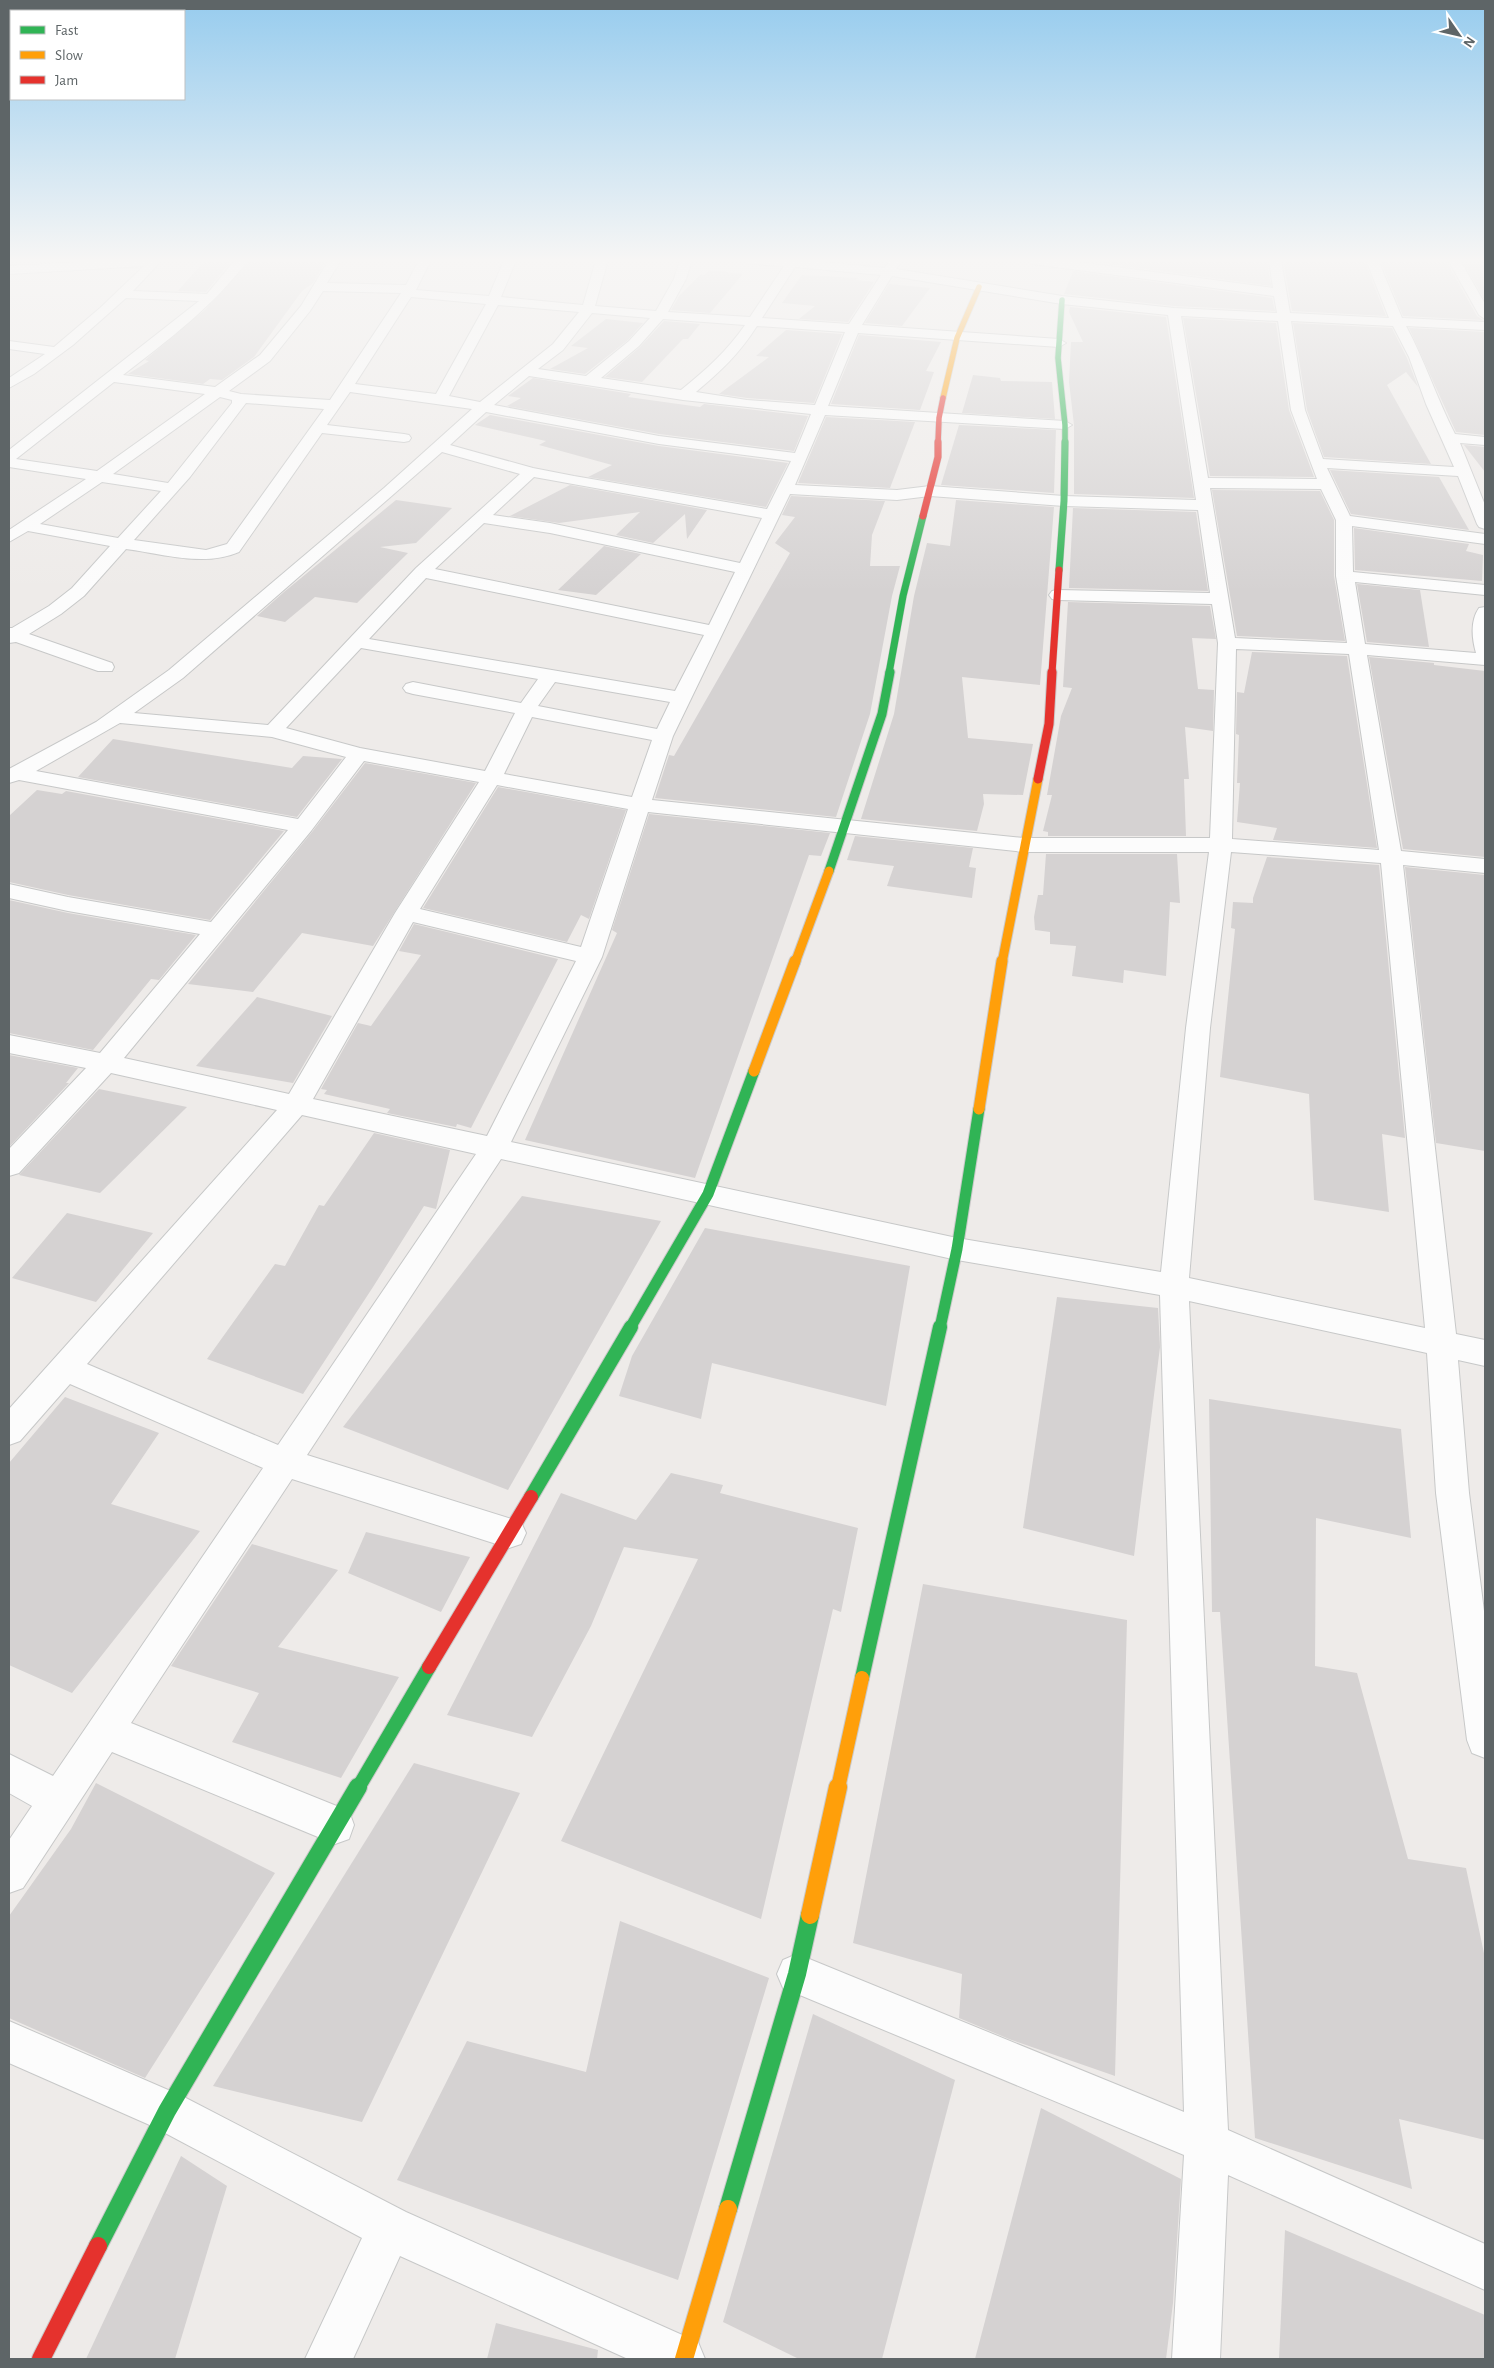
<svg xmlns="http://www.w3.org/2000/svg" width="1494" height="2368" font-family="'Alegreya Sans',sans-serif">
<style>
.building{fill:#d5d2d2}
.lines{fill:none;stroke-linecap:round;stroke-linejoin:round}
.street-casing{stroke:#c7c8c8;stroke-width:2}
.fast-far5-casing{stroke:#cac9c9;stroke-width:7}
.fast-far4-casing{stroke:#cac9c9;stroke-width:8}
.fast-far3-casing{stroke:#cac9c9;stroke-width:11}
.fast-far2-casing{stroke:#cac9c9;stroke-width:13}
.fast-far1-casing{stroke:#cac9c9;stroke-width:16}
.fast-casing{stroke:#cac9c9;stroke-width:20}
.slow-far4-casing{stroke:#cac9c9;stroke-width:7}
.slow-far3-casing{stroke:#cac9c9;stroke-width:11}
.slow-far2-casing{stroke:#cac9c9;stroke-width:13}
.slow-far1-casing{stroke:#cac9c9;stroke-width:16}
.slow-casing{stroke:#cac9c9;stroke-width:20}
.jam-far4-casing{stroke:#cac9c9;stroke-width:7}
.jam-far3-casing{stroke:#cac9c9;stroke-width:8}
.jam-far2-casing{stroke:#cac9c9;stroke-width:11}
.jam-far1-casing{stroke:#cac9c9;stroke-width:16}
.jam-casing{stroke:#cac9c9;stroke-width:20}
.street{fill:#fcfcfc;fill-rule:evenodd}
.fast-far5{stroke:#30b455;stroke-width:5.5}
.fast-far4{stroke:#30b455;stroke-width:7}
.fast-far3{stroke:#30b455;stroke-width:9}
.fast-far2{stroke:#30b455;stroke-width:11}
.fast-far1{stroke:#30b455;stroke-width:14}
.fast{stroke:#30b455;stroke-width:18}
.slow-far4{stroke:#ff9f0a;stroke-width:5.5}
.slow-far3{stroke:#ff9f0a;stroke-width:9}
.slow-far2{stroke:#ff9f0a;stroke-width:11}
.slow-far1{stroke:#ff9f0a;stroke-width:14}
.slow{stroke:#ff9f0a;stroke-width:18}
.jam-far4{stroke:#e5322d;stroke-width:5.5}
.jam-far3{stroke:#e5322d;stroke-width:7}
.jam-far2{stroke:#e5322d;stroke-width:9}
.jam-far1{stroke:#e5322d;stroke-width:14}
.jam{stroke:#e5322d;stroke-width:18}
</style>
<rect width="100%" height="100%" fill="#eeebe9"/>
<!-- building -->
<g class="building">
<path d="M205 260H232L206 292 178 291Z"/>
<path d="M250 260H327L313 283 302 291 254 357 222 380 210 379 203 384 128 374 149 361 145 360 206 309Z"/>
<path d="M1081 260H1267L1271 286Z"/>
<path d="M1283 260H1364L1386 316 1292 311Z"/>
<path d="M1380 260 1447 263 1477 316 1483 320 1403 316Z"/>
<path d="M1464 264 1482 265 1485 301Z"/>
<path d="M710 270 743 274 710 313 671 310 679 296 701 274 704 275Z"/>
<path d="M1073 271 1272 298 1275 311 1174 306 1064 294Z"/>
<path d="M802 275 858 278 856 280 874 282 848 322 799 319 815 306 782 303Z"/>
<path d="M889 284 930 288 902 326 865 323Z"/>
<path d="M1070 307 1166 317 1194 498 1074 494V425L1069 382 1071 342H1083L1069 312Z"/>
<path d="M1183 318 1276 323 1289 410 1314 477 1210 476Z"/>
<path d="M606 319 643 323 628 340 585 374 550 369 588 348 571 346Z"/>
<path d="M664 321 700 324 688 339H683L642 382 605 377 640 347Z"/>
<path d="M1293 323 1392 328 1407 358 1418 387 1406 372 1387 385 1431 464 1324 457 1307 410Z"/>
<path d="M1409 328 1485 332V435L1456 432Z"/>
<path d="M786 330 842 334 814 403 747 398 719 394 769 357 756 356Z"/>
<path d="M859 335 941 342 926 371 934 372 920 410 831 404Z"/>
<path d="M973 375 1000 378 1001 381 1052 382 1055 419 962 413Z"/>
<path d="M533 378 631 394 628 397 700 407 704 404 808 416 794 451 659 434 507 406 521 398 508 396Z"/>
<path d="M490 415 659 446 788 463 766 507 588 477 612 465 539 445 546 441 475 425Z"/>
<path d="M826 417 915 422 890 488 798 483Z"/>
<path d="M959 425 1056 430 1054 493 941 485Z"/>
<path d="M1464 445 1485 447V472Z"/>
<path d="M1330 470 1439 477 1469 530 1351 514Z"/>
<path d="M570 485 707 510 687 539 685 514 653 543 616 535 640 512 559 523 510 516Z"/>
<path d="M1212 490 1320 491 1334 520V576L1345 641 1237 636Z"/>
<path d="M791 496 885 501 872 535 870 566H900L892 596 870 714 836 817 655 798 669 755 674 756 790 553 775 543 795 517 782 515Z"/>
<path d="M396 500 452 508 416 543 380 547 408 553 357 603 315 597 285 622 257 616 284 592 313 596 284 592Z"/>
<path d="M956 500 1054 507 1040 685 962 677 968 738 1033 744 1023 795 983 794 984 804 977 831 861 819 894 714 914 596 927 543 950 546Z"/>
<path d="M1073 508 1196 512 1208 591 1069 588Z"/>
<path d="M1354 528 1469 544 1466 551 1483 555 1482 581 1355 570Z"/>
<path d="M604 546 641 554 596 595 558 590Z"/>
<path d="M1357 584 1420 590 1429 647 1367 642Z"/>
<path d="M1068 602 1210 606 1216 639 1192 638 1198 689 1214 690 1213 731 1185 727 1189 779H1184L1186 836H1048V832L1043 831 1052 795H1047L1061 716 1072 688 1063 687Z"/>
<path d="M1252 652 1347 656 1377 848 1273 840 1277 828 1237 822 1240 783H1237L1239 735 1236 734 1237 692 1244 693Z"/>
<path d="M1369 657 1434 663V665L1485 671V857L1403 849Z"/>
<path d="M113 739 292 768 303 756 342 759 297 817 78 777Z"/>
<path d="M365 763 476 783 373 946 302 933 253 992 188 984 312 832Z"/>
<path d="M498 787 626 810 589 919 581 915 567 942 423 908Z"/>
<path d="M37 790 62 794 66 791 284 831 210 920 68 895 9 882V816Z"/>
<path d="M649 814 830 833 821 856 809 855 695 1178 525 1140 617 933 612 930Z"/>
<path d="M855 836 973 848 969 867 976 868 972 898 887 886 894 866 847 860Z"/>
<path d="M1046 854H1177L1180 903 1170 902 1166 976 1124 970 1123 983 1072 976 1076 946 1050 944V932L1035 930 1034 917 1038 895H1043Z"/>
<path d="M1267 857 1379 865 1405 1138 1382 1134 1389 1212 1314 1200 1309 1094 1220 1077 1235 929 1231 928 1233 902 1253 903V898Z"/>
<path d="M1405 867 1485 875V1151L1436 1143Z"/>
<path d="M9 900 68 913 196 935 159 980 151 979 93 1050 9 1033Z"/>
<path d="M414 924 558 959 471 1128 457 1124 456 1127 387 1113 390 1109 324 1094 327 1090 321 1089 358 1023 371 1026 421 955 399 951Z"/>
<path d="M257 997 332 1016 293 1083 196 1066Z"/>
<path d="M9 1055 78 1068 66 1083H69L9 1147Z"/>
<path d="M99 1089 187 1107 100 1193 19 1175Z"/>
<path d="M374 1133 450 1150 436 1209 424 1206 373 1287 303 1394 207 1359 275 1264 285 1266 319 1205 324 1206Z"/>
<path d="M522 1196 661 1221 508 1490 343 1427Z"/>
<path d="M67 1213 153 1233 96 1302 12 1278Z"/>
<path d="M705 1228 910 1266 886 1406 712 1363 701 1419 619 1396 632 1356Z"/>
<path d="M1057 1297 1158 1308 1160 1347 1134 1556 1023 1528Z"/>
<path d="M65 1397 159 1433 111 1504 200 1531 72 1693 9 1665V1463Z"/>
<path d="M1209 1399 1401 1429 1411 1538 1316 1518 1315 1666 1357 1673 1408 1859 1466 1868 1485 1958V2140L1399 2119 1412 2189 1255 2138 1220 1612H1212Z"/>
<path d="M671 1473 723 1485 720 1493 858 1528 841 1612 833 1609 761 1919 561 1841 698 1559 624 1547 591 1626 532 1737 447 1715 561 1493 636 1520Z"/>
<path d="M366 1532 470 1557 441 1612 348 1573Z"/>
<path d="M252 1544 338 1570 278 1647 399 1677 341 1778 232 1742 259 1693 171 1666Z"/>
<path d="M923 1584 1127 1620 1115 2076 1009 2039 959 2018 962 1974 853 1943Z"/>
<path d="M414 1763 520 1793 362 2122 213 2086Z"/>
<path d="M96 1783 275 1873 145 2078 9 2018V1916L71 1829Z"/>
<path d="M620 1921 769 1978 678 2280 397 2180 467 2041 586 2072Z"/>
<path d="M813 2014 955 2080 882 2359H799L723 2322Z"/>
<path d="M1041 2108 1181 2179 1173 2303 1166 2359H975Z"/>
<path d="M181 2156 227 2186 175 2359H86Z"/>
<path d="M1285 2230 1485 2315V2359H1279Z"/>
<path d="M496 2323 598 2350 597 2359H487Z"/>
</g>
<g class="lines">
<!-- street casing -->
<g class="street-casing">
<g id="street">
<path d="M118 260H162L133 291 207 294 235 260H248C213 307 168 340 123 375L215 387 260 355 301 306 329 260H341L327 283 406 285 419 260H431L416 290 489 296 504 260H516L501 297 583 305 596 260H608L595 306 656 311 674 279 680 260H692L686 279 668 312 750 317 784 266 750 264 744 260H800L885 268 890 260H902L896 269 1062 296 1174 308 1277 313 1274 296 1033 264 1027 260H1063L1273 288 1269 260H1281L1290 313 1389 318 1366 260H1378L1402 318 1485 322V330L1406 326C1425 361 1437 399 1455 434L1485 437V445L1460 443 1485 505V529L1479 527 1477 524 1458 476 1327 468 1350 516 1485 534V544L1352 526 1353 572 1485 585V595L1355 582 1365 644 1476 653C1472 639 1470 621 1479 608L1485 607V665L1367 655 1401 851 1485 859V873L1403 865 1456 1334 1485 1340V1366L1458 1360 1469 1493 1485 1619V1758L1472 1753 1467 1740 1436 1493 1427 1353 1189 1301 1228 2130 1485 2244V2290L1228 2175 1220 2359H1172L1184 2155 783 1988 777 1974 783 1960 797 1954 1184 2112 1160 1295 957 1260 501 1159 307 1455 521 1522 526 1533 521 1544 509 1548 292 1479 131 1723 349 1811 354 1825 349 1839 335 1844 112 1752 23 1888 9 1893V1840L32 1806 9 1793V1754L53 1776 263 1468 70 1384 20 1441 9 1445V1409L277 1110 111 1073 19 1173 9 1176V1149L86 1068 9 1053V1035L100 1053 200 934 68 911 9 898V884L68 897 211 922 288 830 19 780 9 783V769L96 722 169 670 384 488 472 409 350 392 327 425 404 434 409 435 411 438 409 441 404 442 322 433 239 552C204 567 163 554 126 549L84 596 61 614 29 634 112 663 114 667 112 671H98L16 642 9 643V628H12L49 606 72 588 110 546 28 531 9 542V530L86 479 9 467V450L199 301 126 298 73 345 34 374 9 388V378L45 354 9 349V341L54 347 100 308 144 266 9 274V266ZM795 267 881 275 849 324 762 318ZM892 276 1062 304 1168 315 1196 500 1064 496 930 486 897 490 795 485 825 415 1065 429 1072 425 1065 421 828 406 858 333 1059 347 1066 343 1059 339 862 325ZM323 291 401 293 330 400 241 394 229 391 270 361 310 311ZM411 297 486 304 436 394 355 384ZM498 305 579 312 553 344 480 402 449 396ZM592 313 650 318 629 341 586 376 538 369 563 350ZM1181 316 1278 321 1291 410 1317 479 1208 478ZM663 319 745 325C727 351 706 370 681 390L601 378 639 346ZM1291 321 1393 326 1409 357 1426 404 1454 467 1323 459 1305 410ZM757 326 845 332 815 405 747 400 696 392C721 371 739 354 757 326ZM529 376 683 400 811 414 795 453 659 436 494 405ZM114 382 205 394 97 471 16 459ZM220 397 232 400V403L168 483 113 474ZM246 403 324 409 227 544 206 550 134 540 190 477ZM486 412 659 444 791 461 767 509 574 476 533 468 450 445ZM442 452 520 474 416 568 268 725 134 713 183 678ZM534 477 762 518 740 563 550 523 493 515ZM102 482 161 491 118 538 40 524ZM1210 488 1321 489 1336 520V576L1347 643 1235 638ZM790 494 897 500 930 496 1064 506 1198 510 1210 593 1058 590 1052 591 1049 595 1052 599 1058 600 1212 604 1218 643 1210 838H1024L652 800 673 736ZM484 523 550 533 735 572 709 625 435 569ZM426 578 704 635 675 691 369 639ZM361 648 538 679 521 703 413 682 406 684 403 688 406 692 413 694 515 713 485 771 360 748 286 728ZM1236 649 1349 654 1379 850 1232 839ZM555 682 670 702 657 729 538 706ZM532 717 652 740 632 797 504 774ZM120 723 272 737 346 757 298 819 36 771ZM364 761 479 782 395 913 289 1094 124 1058 311 831ZM497 785 628 809 581 947 420 909ZM648 812 1024 852H1209L1186 1028 1161 1272 957 1238 511 1142 602 957ZM1231 852 1381 863 1425 1328 1189 1278 1210 1028ZM413 922 576 961 487 1136 313 1099ZM302 1115 476 1154 278 1445 87 1364Z"/>
<path d="M1448 260H1460L1485 304V319L1479 315Z"/>
<path d="M9 2021 182 2096 406 2212 698 2342 705 2359H628L400 2256 353 2359H305L362 2238 152 2126 9 2063Z"/>
</g>
</g>
<!-- fast-far5 casing -->
<g class="fast-far5-casing">
<path id="fast-far5" d="M1062 300 1058 358 1065 425V443"/>
</g>
<!-- fast-far4 casing -->
<g class="fast-far4-casing">
<g id="fast-far4">
<path d="M1059 570 1064 501 1065 442"/>
<path d="M889 673 903 596 923 516"/>
</g>
</g>
<!-- fast-far3 casing -->
<g class="fast-far3-casing">
<path id="fast-far3" d="M829 871 882 714 890 672"/>
</g>
<!-- fast-far2 casing -->
<g class="fast-far2-casing">
<g id="fast-far2">
<path d="M630 1328 708 1194 754 1071"/>
<path d="M940 1328 957 1249 979 1109"/>
</g>
</g>
<!-- fast-far1 casing -->
<g class="fast-far1-casing">
<g id="fast-far1">
<path d="M531 1497 631 1327"/>
<path d="M862 1678 940 1327"/>
<path d="M358 1788 429 1667"/>
</g>
</g>
<!-- fast casing -->
<g class="fast-casing">
<g id="fast">
<path d="M728 2209 797 1974 810 1915"/>
<path d="M98 2246 167 2111 358 1787"/>
</g>
</g>
<!-- slow-far4 casing -->
<g class="slow-far4-casing">
<path id="slow-far4" d="M943 398 957 338 979 287"/>
</g>
<!-- slow-far3 casing -->
<g class="slow-far3-casing">
<g id="slow-far3">
<path d="M795 963 829 871"/>
<path d="M1002 963 1038 779"/>
</g>
</g>
<!-- slow-far2 casing -->
<g class="slow-far2-casing">
<g id="slow-far2">
<path d="M754 1071 795 961"/>
<path d="M979 1109 1002 961"/>
</g>
</g>
<!-- slow-far1 casing -->
<g class="slow-far1-casing">
<path id="slow-far1" d="M838 1788 862 1678"/>
</g>
<!-- slow casing -->
<g class="slow-casing">
<g id="slow">
<path d="M810 1915 838 1787"/>
<path d="M684 2359 728 2209"/>
</g>
</g>
<!-- jam-far4 casing -->
<g class="jam-far4-casing">
<path id="jam-far4" d="M938 443 939 418 943 398"/>
</g>
<!-- jam-far3 casing -->
<g class="jam-far3-casing">
<g id="jam-far3">
<path d="M923 516 938 457V442"/>
<path d="M1052 673 1059 570"/>
</g>
</g>
<!-- jam-far2 casing -->
<g class="jam-far2-casing">
<path id="jam-far2" d="M1038 779 1049 724 1052 672"/>
</g>
<!-- jam-far1 casing -->
<g class="jam-far1-casing">
<path id="jam-far1" d="M429 1667 531 1497"/>
</g>
<!-- jam casing -->
<g class="jam-casing">
<path id="jam" d="M41 2359 98 2246"/>
</g>
<!-- street -->
<use href="#street" class="street"/>
<!-- fast-far5 -->
<use href="#fast-far5" class="fast-far5"/>
<!-- fast-far4 -->
<use href="#fast-far4" class="fast-far4"/>
<!-- fast-far3 -->
<use href="#fast-far3" class="fast-far3"/>
<!-- fast-far2 -->
<use href="#fast-far2" class="fast-far2"/>
<!-- fast-far1 -->
<use href="#fast-far1" class="fast-far1"/>
<!-- fast -->
<use href="#fast" class="fast"/>
<!-- slow-far4 -->
<use href="#slow-far4" class="slow-far4"/>
<!-- slow-far3 -->
<use href="#slow-far3" class="slow-far3"/>
<!-- slow-far2 -->
<use href="#slow-far2" class="slow-far2"/>
<!-- slow-far1 -->
<use href="#slow-far1" class="slow-far1"/>
<!-- slow -->
<use href="#slow" class="slow"/>
<!-- jam-far4 -->
<use href="#jam-far4" class="jam-far4"/>
<!-- jam-far3 -->
<use href="#jam-far3" class="jam-far3"/>
<!-- jam-far2 -->
<use href="#jam-far2" class="jam-far2"/>
<!-- jam-far1 -->
<use href="#jam-far1" class="jam-far1"/>
<!-- jam -->
<use href="#jam" class="jam"/>
</g>
<!-- sky -->
<linearGradient id="sky" x2="0" y2="1"><stop stop-color="#97ccee"/><stop offset="0.44" stop-color="#f7f6f5"/><stop offset="1" stop-color="#f7f6f5" stop-opacity="0"/></linearGradient>
<rect width="1494" height="592" fill="url(#sky)"/>
<!-- border -->
<rect width="1494" height="2368" fill="none" stroke="#5e6567" stroke-width="20"/>
<!-- legend -->
<rect x="10" y="10" width="175" height="90" fill="#ffffff" stroke="#bfc1c2"/>
<rect x="20" y="26" width="25" height="8" fill="#30b455" stroke="#bfc1c2"/>
<text x="55" y="35" font-size="15" fill="#5e6567">Fast</text>
<rect x="20" y="51" width="25" height="8" fill="#ff9f0a" stroke="#bfc1c2"/>
<text x="55" y="60" font-size="15" fill="#5e6567">Slow</text>
<rect x="20" y="76" width="25" height="8" fill="#e5322d" stroke="#bfc1c2"/>
<text x="55" y="85" font-size="15" fill="#5e6567">Jam</text>
<!-- north arrow -->
<g transform="translate(1459 35) rotate(124)" stroke="#ffffff" stroke-width="4" paint-order="stroke">
<path d="M0-4L9 19L0 12L-9 19Z" fill="#5e6567"/>
<text y="-8" font-size="14" font-weight="bold" text-anchor="middle" fill="#5e6567">N</text>
</g>
</svg>
